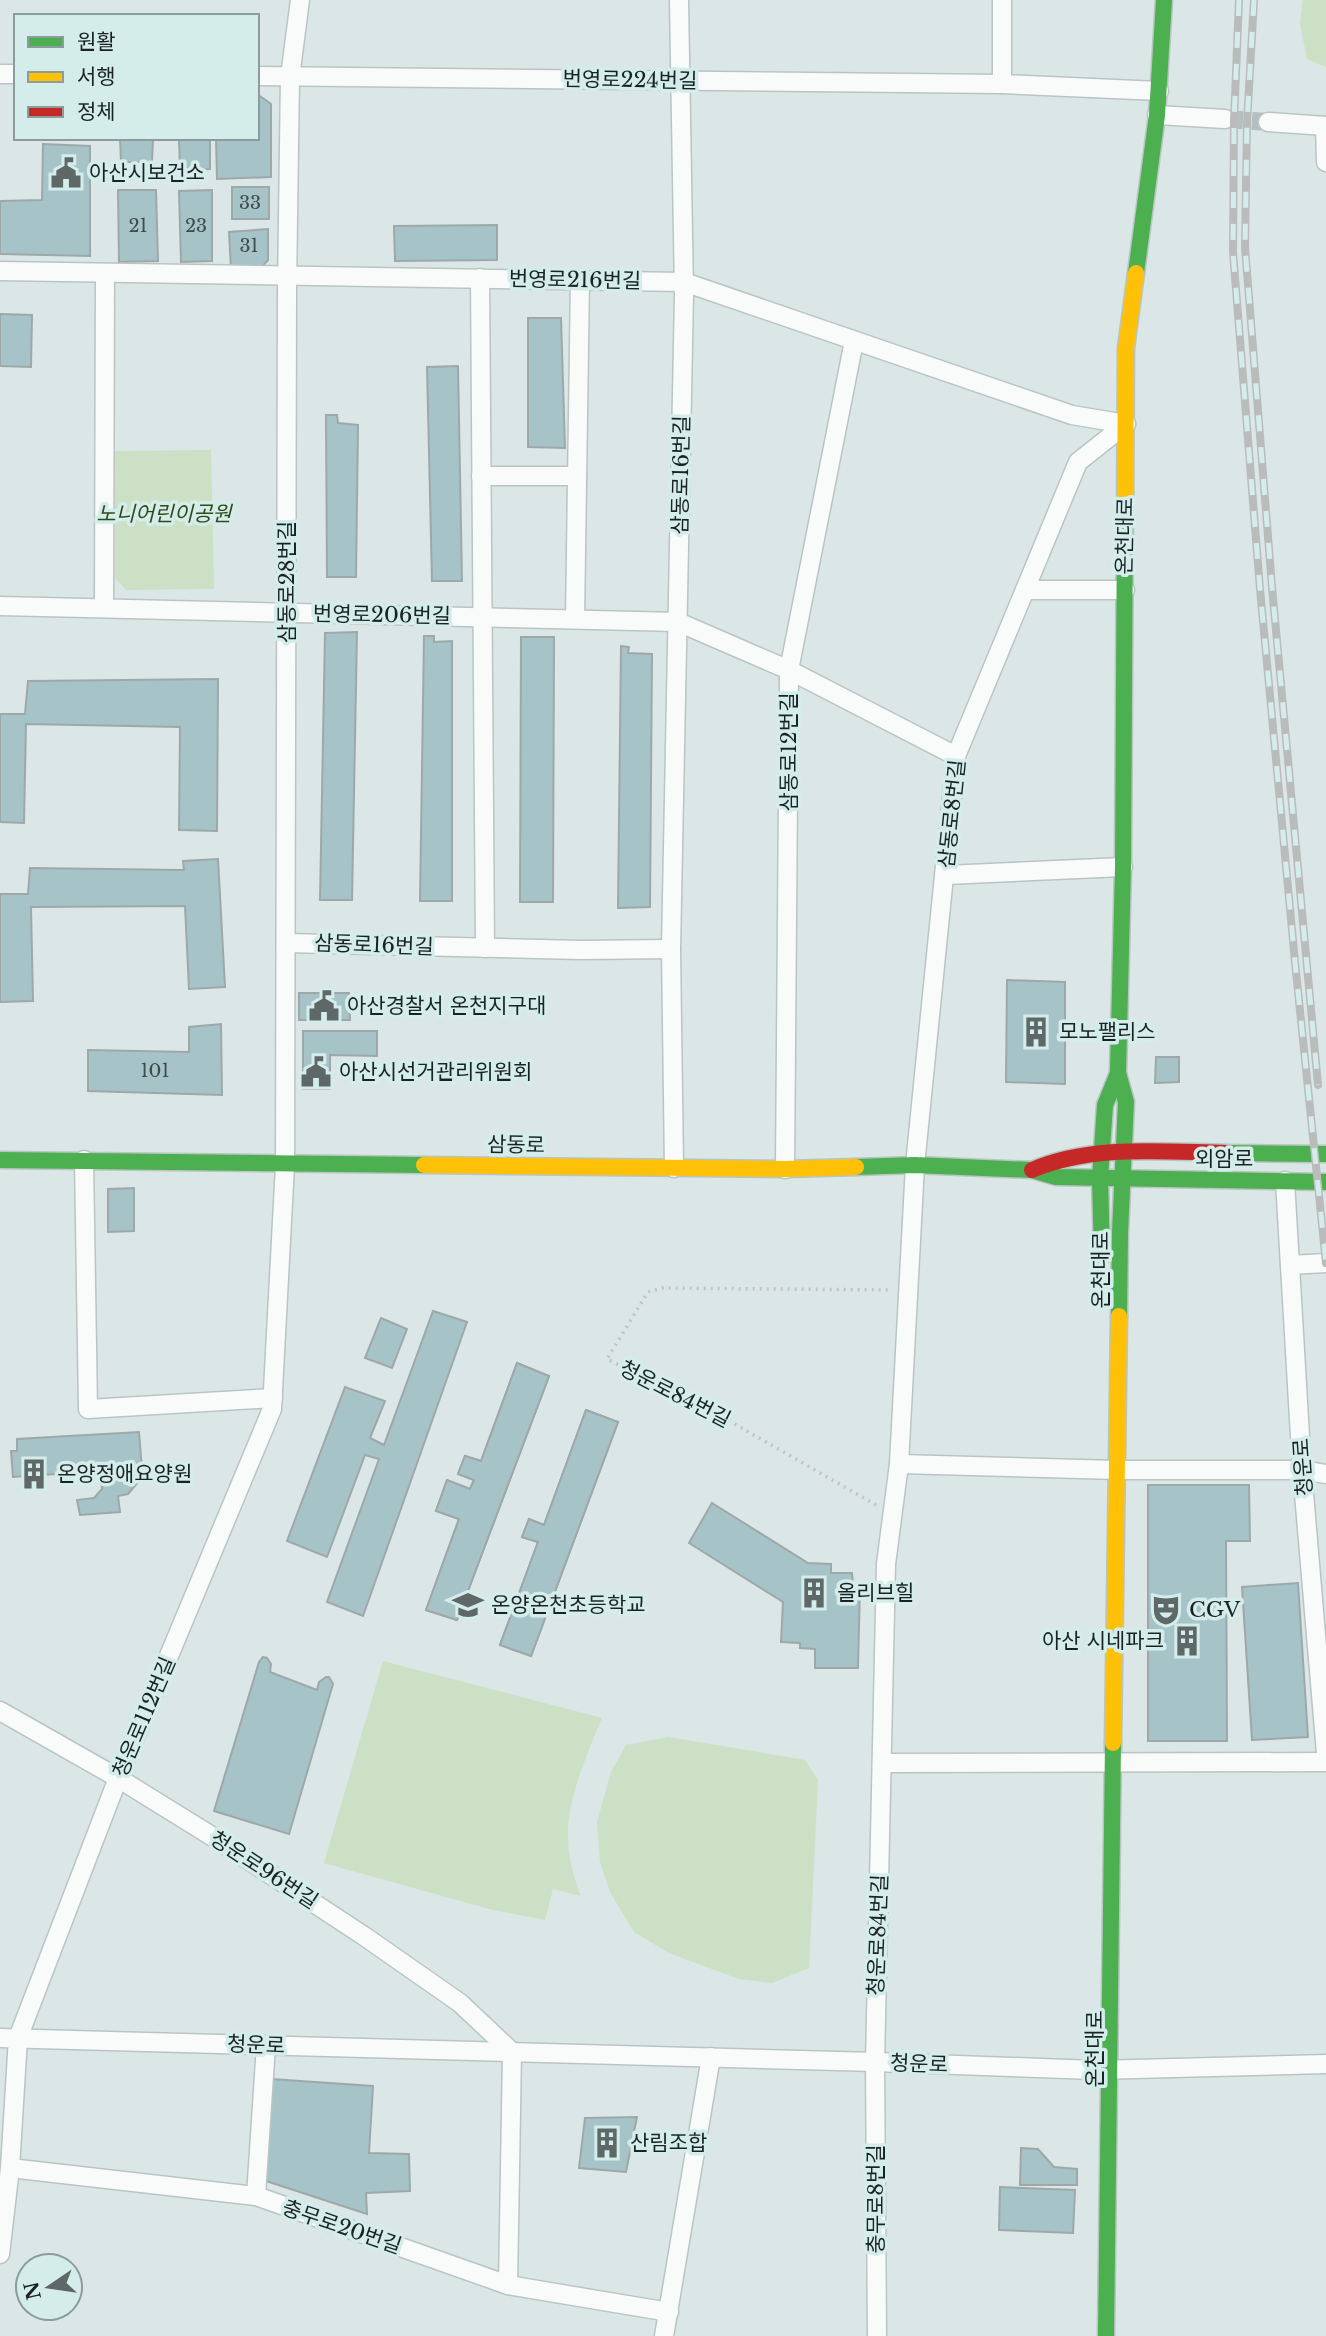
<svg xmlns="http://www.w3.org/2000/svg" width="1326" height="2336" font-family="'Libre Baskerville','Noto Sans KR',serif">
<style>
.green{fill:#cbe0c4}
.building{fill:#a6c3c8;stroke:#9ea8a9;stroke-width:2}
.lines{fill:none;stroke-linecap:round;stroke-linejoin:round}
.street-tunnel{stroke:#b4c0bf;stroke-width:18;stroke-dasharray:18 9;stroke-linecap:butt}
.street-casing{stroke:#bac5c3;stroke-width:21}
.fast-casing{stroke:#bac5c3;stroke-width:19}
.slow-casing{stroke:#bac5c3;stroke-width:19}
.jam-casing{stroke:#bac5c3;stroke-width:19}
.path{stroke:#c0c4c4;stroke-width:3.5;stroke-dasharray:2 5;stroke-linecap:butt}
.street{stroke:#f9fbfb;stroke-width:18}
.fast{stroke:#4caf50;stroke-width:16}
.slow{stroke:#ffc107;stroke-width:16}
.jam{stroke:#c62828;stroke-width:16}
.rail-casing{stroke:#babcbc;stroke-width:8}
.rail{stroke:#d4edeb;stroke-width:5;stroke-dasharray:16;stroke-linecap:butt}
.labels{text-anchor:middle;dominant-baseline:central;stroke-width:7;stroke-linejoin:round;paint-order:stroke}
.number-label{font-size:18px;fill:#3d4b4c}
.street-label{font-size:21px;fill:#1a2322;stroke:#d4edeb}
.poi-label{font-size:21px;fill:#1a2322;stroke:#d4edeb;text-anchor:start}
.park-label{font-size:21px;font-style:italic;fill:#304a15;stroke:#d4edeb}
</style>
<rect width="100%" height="100%" fill="#dae7e6"/>
<!-- green -->
<g class="green">
<path d="M1303 0H1326V67L1307 59 1300 23Z"/>
<path d="M211 450 214 589 126 590 115 578 114 451Z"/>
<path d="M383 1661 602 1718C588 1752 566 1801 568 1838 568 1859 574 1877 581 1896L553 1889 545 1920 489 1909 324 1863Z"/>
<path d="M668 1737 805 1760 818 1780 809 1968 772 1983 739 1979 669 1953 634 1932 610 1892 600 1862 597 1822 611 1772 626 1745Z"/>
</g>
<!-- building -->
<g class="building">
<path d="M257 94 271 104V177L217 179 216 138H257Z"/>
<path d="M120 138H153L152 162H121Z"/>
<path d="M179 138H210V169L180 170Z"/>
<path d="M43 144 90 146V256L0 254V201L42 200Z"/>
<rect x="232" y="187" width="37" height="32"/>
<path d="M118 190H156L158 261 119 262Z"/>
<path d="M212 190V261L181 262 179 191Z"/>
<path d="M497 225V260L395 261 394 226Z"/>
<path d="M268 229V260L260 269H231L229 232Z"/>
<path d="M0 314 32 315 31 367 0 366Z"/>
<path d="M528 318H561L565 448 528 447Z"/>
<path d="M458 366 462 581H432L427 367Z"/>
<path d="M326 415H337L338 423 358 425 356 577H327Z"/>
<path d="M357 632 352 900H320L325 633Z"/>
<path d="M424 636H434V642L452 641V901H420Z"/>
<path d="M521 637H554L553 902H520Z"/>
<path d="M621 646 629 647 628 653 652 654 650 907 618 908Z"/>
<path d="M218 679 217 831 179 830 180 727 26 724 24 823 0 822V714H25L28 681Z"/>
<path d="M218 859 225 987 189 989 185 906 31 907 33 1001 0 1002V894H28L30 868 184 870 183 861Z"/>
<path d="M1007 980 1065 982V1084L1006 1082Z"/>
<path d="M299 993H349L350 1020H299Z"/>
<path d="M221 1024 222 1095 88 1091V1050L189 1052V1027Z"/>
<path d="M303 1031H377V1056L330 1055V1089H303Z"/>
<path d="M1156 1057H1179V1082L1155 1083Z"/>
<path d="M134 1188V1231L108 1232V1189Z"/>
<path d="M433 1311 467 1322 363 1616 327 1602 379 1459 365 1455 327 1557 287 1541 345 1387 385 1401 370 1438 384 1445Z"/>
<path d="M381 1318 407 1329 392 1368 365 1358Z"/>
<path d="M517 1363 549 1376 457 1620 426 1610 459 1519 436 1511 447 1480 470 1489 474 1480 458 1474 465 1456 481 1461Z"/>
<path d="M517 1363 549 1376 457 1620 426 1610 459 1519 436 1511 447 1480 470 1489 474 1480 458 1474 465 1456 481 1461Z"/>
<path d="M586 1410 618 1422 531 1656 500 1645 538 1542 522 1537 529 1519 544 1525Z"/>
<path d="M586 1410 618 1422 531 1656 500 1645 538 1542 522 1537 529 1519 544 1525Z"/>
<path d="M139 1432 142 1469 139 1481 128 1494 118 1496 120 1512 80 1515 77 1500 94 1498 102 1489 100 1471 13 1477 11 1451H17V1439Z"/>
<path d="M1148 1485H1249L1250 1541H1226L1227 1741H1148Z"/>
<path d="M712 1503 808 1563 831 1564V1573H852L853 1584H860L858 1668H815V1649L800 1648V1643L781 1642 783 1602 689 1543Z"/>
<path d="M1298 1583 1308 1737 1252 1740 1242 1587Z"/>
<path d="M263 1657 267 1658 271 1664 270 1672 317 1690 319 1682 326 1677H329L333 1684 289 1834 214 1811 259 1662Z"/>
<path d="M271 2079 373 2086 369 2153 409 2154 410 2191 366 2193 367 2214 263 2180Z"/>
<path d="M637 2117 626 2172 579 2168 585 2118Z"/>
<path d="M1021 2148 1038 2149 1054 2167 1077 2169V2185H1020Z"/>
<path d="M1000 2187 1075 2190 1073 2233 999 2230Z"/>
</g>
<g class="lines">
<!-- street-tunnel -->
<path class="street-tunnel" d="M1225 119 1268 122"/>
<!-- street casing -->
<g class="street-casing">
<g id="street">
<path d="M1002 0V84"/>
<path d="M0 74H16"/>
<path d="M257 76 1002 84 1159 91"/>
<path d="M1157 115 1225 119"/>
<path d="M1268 122 1326 126"/>
<path d="M1325 126 1326 162"/>
<path d="M0 271 684 282 1072 415 1126 424"/>
<path d="M480 278 485 948"/>
<path d="M481 476H577"/>
<path d="M1025 590H1125"/>
<path d="M0 606 678 622 789 670 956 756"/>
<path d="M104 608 105 273"/>
<path d="M575 619 580 280"/>
<path d="M946 875 1123 867"/>
<path d="M286 943 581 950 671 949"/>
<path d="M84 1160 88 1409 273 1398"/>
<path d="M674 1168 671 949 684 294 679 0"/>
<path d="M785 1169 789 670 854 341"/>
<path d="M1285 1181 1302 1470 1326 1753"/>
<path d="M1290 1265 1326 1263"/>
<path d="M899 1464 1118 1470H1302L1326 1474"/>
<path d="M0 1711 118 1778 218 1840 364 1936 460 2003 512 2052 508 2285"/>
<path d="M883 1763 1326 1762"/>
<path d="M0 2038 875 2062 1095 2070 1326 2064"/>
<path d="M10 2168 256 2196 508 2285 669 2312"/>
<path d="M256 2196 266 2045"/>
<path d="M0 2254 10 2168 18 2038 118 1778 272 1409 285 1165 287 289 290 77 300 0"/>
<path d="M664 2336 711 2057"/>
<path d="M877 2336 875 2062 886 1564 899 1464 915 1165 956 756 1078 462 1126 424"/>
</g>
</g>
<!-- fast casing -->
<g class="fast-casing">
<g id="fast">
<path d="M1136 273 1157 115 1164 0"/>
<path d="M1227 1153 1326 1154"/>
<path d="M0 1160 424 1165"/>
<path d="M856 1167 915 1165 1032 1170 1056 1177 1326 1182"/>
<path d="M1102 1257 1100 1178 1105 1105 1118 1073"/>
<path d="M1119 1316 1120 1233 1126 1102 1118 1073 1123 867 1125 511"/>
<path d="M1106 2336 1113 1743"/>
</g>
</g>
<!-- slow casing -->
<g class="slow-casing">
<g id="slow">
<path d="M1125 511 1126 348 1136 273"/>
<path d="M424 1165 785 1169 856 1167"/>
<path d="M1113 1743 1119 1316"/>
</g>
</g>
<!-- jam casing -->
<g class="jam-casing">
<path id="jam" d="M1032 1170C1092 1144 1164 1152 1227 1153"/>
</g>
<!-- path -->
<path class="path" d="M876 1505 719 1415 607 1359 648 1292 662 1288 892 1290"/>
<!-- street -->
<use href="#street" class="street"/>
<!-- fast -->
<use href="#fast" class="fast"/>
<!-- slow -->
<use href="#slow" class="slow"/>
<!-- jam -->
<use href="#jam" class="jam"/>
<!-- rail casing -->
<g class="rail-casing">
<g id="rail">
<path d="M1239 0 1234 121 1233 252 1260 589 1295 962 1326 1263"/>
<path d="M1254 0 1247 123 1245 247 1272 587 1318 1085"/>
</g>
</g>
<!-- rail -->
<use href="#rail" class="rail"/>
</g>
<!-- icons -->
<defs>
<g id="civic-bare" transform="scale(2.415)"><path d="M-.6-6.5H3V-4.5H.6V-3L4-1V1h2V6H-6V1h2V-1L-.6-3ZM-1.2 2.5V6h2.4V2.5Z" fill="#5d6867" stroke="#d4edeb" stroke-width="2.5" paint-order="stroke"/></g>
<g id="building-bare" transform="scale(2.415)"><path d="M-4-6H4V6H1V3H-1V6H-4ZM-2.5-4.3h1.7v1.8h-1.7ZM.8-4.3h1.7v1.8H.8ZM-2.5-1h1.7V.8h-1.7ZM.8-1h1.7V.8H.8Z" fill="#5d6867" stroke="#d4edeb" stroke-width="2.5" paint-order="stroke"/></g>
<g id="school-bare" transform="scale(2.415)"><path d="M0-5L7-2L0 1L-7-2ZM-4 1L0 2.5L4 1V4Q0 6-4 4Z" fill="#5d6867" stroke="#d4edeb" stroke-width="2.5" paint-order="stroke"/></g>
<g id="theatre-bare" transform="scale(2.415)"><path d="M-5-5.5Q0-4 5-5.5V0Q5 5 0 6Q-5 5-5 0ZM-3.3-2.5H-1v1.5H-3.3ZM1-2.5H3.3v1.5H1ZM-2.8 1Q0 5.5 2.8 1Z" fill="#5d6867" stroke="#d4edeb" stroke-width="2.5" paint-order="stroke"/></g>
</defs>
<g fill-rule="evenodd">
<use href="#civic-bare" x="66" y="173"/>
<use href="#civic-bare" x="324" y="1006"/>
<use href="#building-bare" x="1036" y="1032"/>
<use href="#civic-bare" x="316" y="1072"/>
<use href="#building-bare" x="34" y="1474"/>
<use href="#building-bare" x="814" y="1593"/>
<use href="#school-bare" x="468" y="1605"/>
<use href="#theatre-bare" x="1166" y="1610"/>
<use href="#building-bare" x="1187" y="1641"/>
<use href="#building-bare" x="607" y="2143"/>
</g>
<g class="labels">
<!-- number labels -->
<g class="number-label">
<text x="250" y="203">33</text>
<text x="138" y="226">21</text>
<text x="196" y="226">23</text>
<text x="249" y="246">31</text>
<text x="155" y="1071">101</text>
</g>
<!-- street labels -->
<g class="street-label">
<text transform="translate(630 80) rotate(1)">번영로224번길</text>
<text transform="translate(575 280) rotate(1)">번영로216번길</text>
<text transform="translate(681 475) rotate(-89)">삼동로16번길</text>
<text transform="translate(1125 536) rotate(-89)">온천대로</text>
<text transform="translate(287 582) rotate(-90)">삼동로28번길</text>
<text transform="translate(382 615) rotate(1)">번영로206번길</text>
<text transform="translate(789 752) rotate(-90)">삼동로12번길</text>
<text transform="translate(952 814) rotate(-84)">삼동로8번길</text>
<text transform="translate(374 945) rotate(2)">삼동로16번길</text>
<text transform="translate(516 1145) rotate(1)">삼동로</text>
<text x="1224" y="1159">외암로</text>
<text transform="translate(1101 1270) rotate(-90)">온천대로</text>
<text transform="translate(675 1394) rotate(27)">청운로84번길</text>
<text transform="translate(1303 1467) rotate(-94)">청운로</text>
<text transform="translate(144 1717) rotate(-67)">청운로112번길</text>
<text transform="translate(264 1870) rotate(33)">청운로96번길</text>
<text transform="translate(878 1935) rotate(-88)">청운로84번길</text>
<text transform="translate(256 2045) rotate(2)">청운로</text>
<text transform="translate(1095 2049) rotate(-90)">온천대로</text>
<text transform="translate(919 2064) rotate(2)">청운로</text>
<text transform="translate(876 2199) rotate(-90)">충무로8번길</text>
<text transform="translate(342 2227) rotate(19)">충무로20번길</text>
</g>
<!-- poi labels -->
<g class="poi-label">
<text x="89" y="173">아산시보건소</text>
<text x="347" y="1006">아산경찰서 온천지구대</text>
<text x="1059" y="1032">모노팰리스</text>
<text x="339" y="1072">아산시선거관리위원회</text>
<text x="57" y="1474">온양정애요양원</text>
<text x="837" y="1593">올리브힐</text>
<text x="491" y="1605">온양온천초등학교</text>
<text x="1189" y="1610">CGV</text>
<text x="1164" y="1641" text-anchor="end">아산 시네파크</text>
<text x="630" y="2143">산림조합</text>
</g>
<!-- park labels -->
<g class="park-label">
<text x="164" y="514">노니어린이공원</text>
</g>
</g>
<!-- legend -->
<rect x="14" y="14" width="245" height="126" fill="#d4edeb" stroke="#8a9c9b" stroke-width="2"/>
<rect x="28" y="37" width="35" height="10" fill="#4caf50" stroke="#8a9c9b" stroke-width="2"/>
<text x="77" y="49" font-size="21" fill="#1a2322">원활</text>
<rect x="28" y="72" width="35" height="10" fill="#ffc107" stroke="#8a9c9b" stroke-width="2"/>
<text x="77" y="84" font-size="21" fill="#1a2322">서행</text>
<rect x="28" y="107" width="35" height="10" fill="#c62828" stroke="#8a9c9b" stroke-width="2"/>
<text x="77" y="119" font-size="21" fill="#1a2322">정체</text>
<!-- north arrow -->
<g transform="translate(49 2287) rotate(257)"><circle r="33" fill="#d4edeb" stroke="#8a9c9b" stroke-width="2"/>
<path d="M0-5L12 26L0 18L-12 26Z" fill="#5d6867"/>
<text y="-10" font-size="19" font-weight="bold" text-anchor="middle" fill="#1a2322">N</text>
</g>
</svg>
